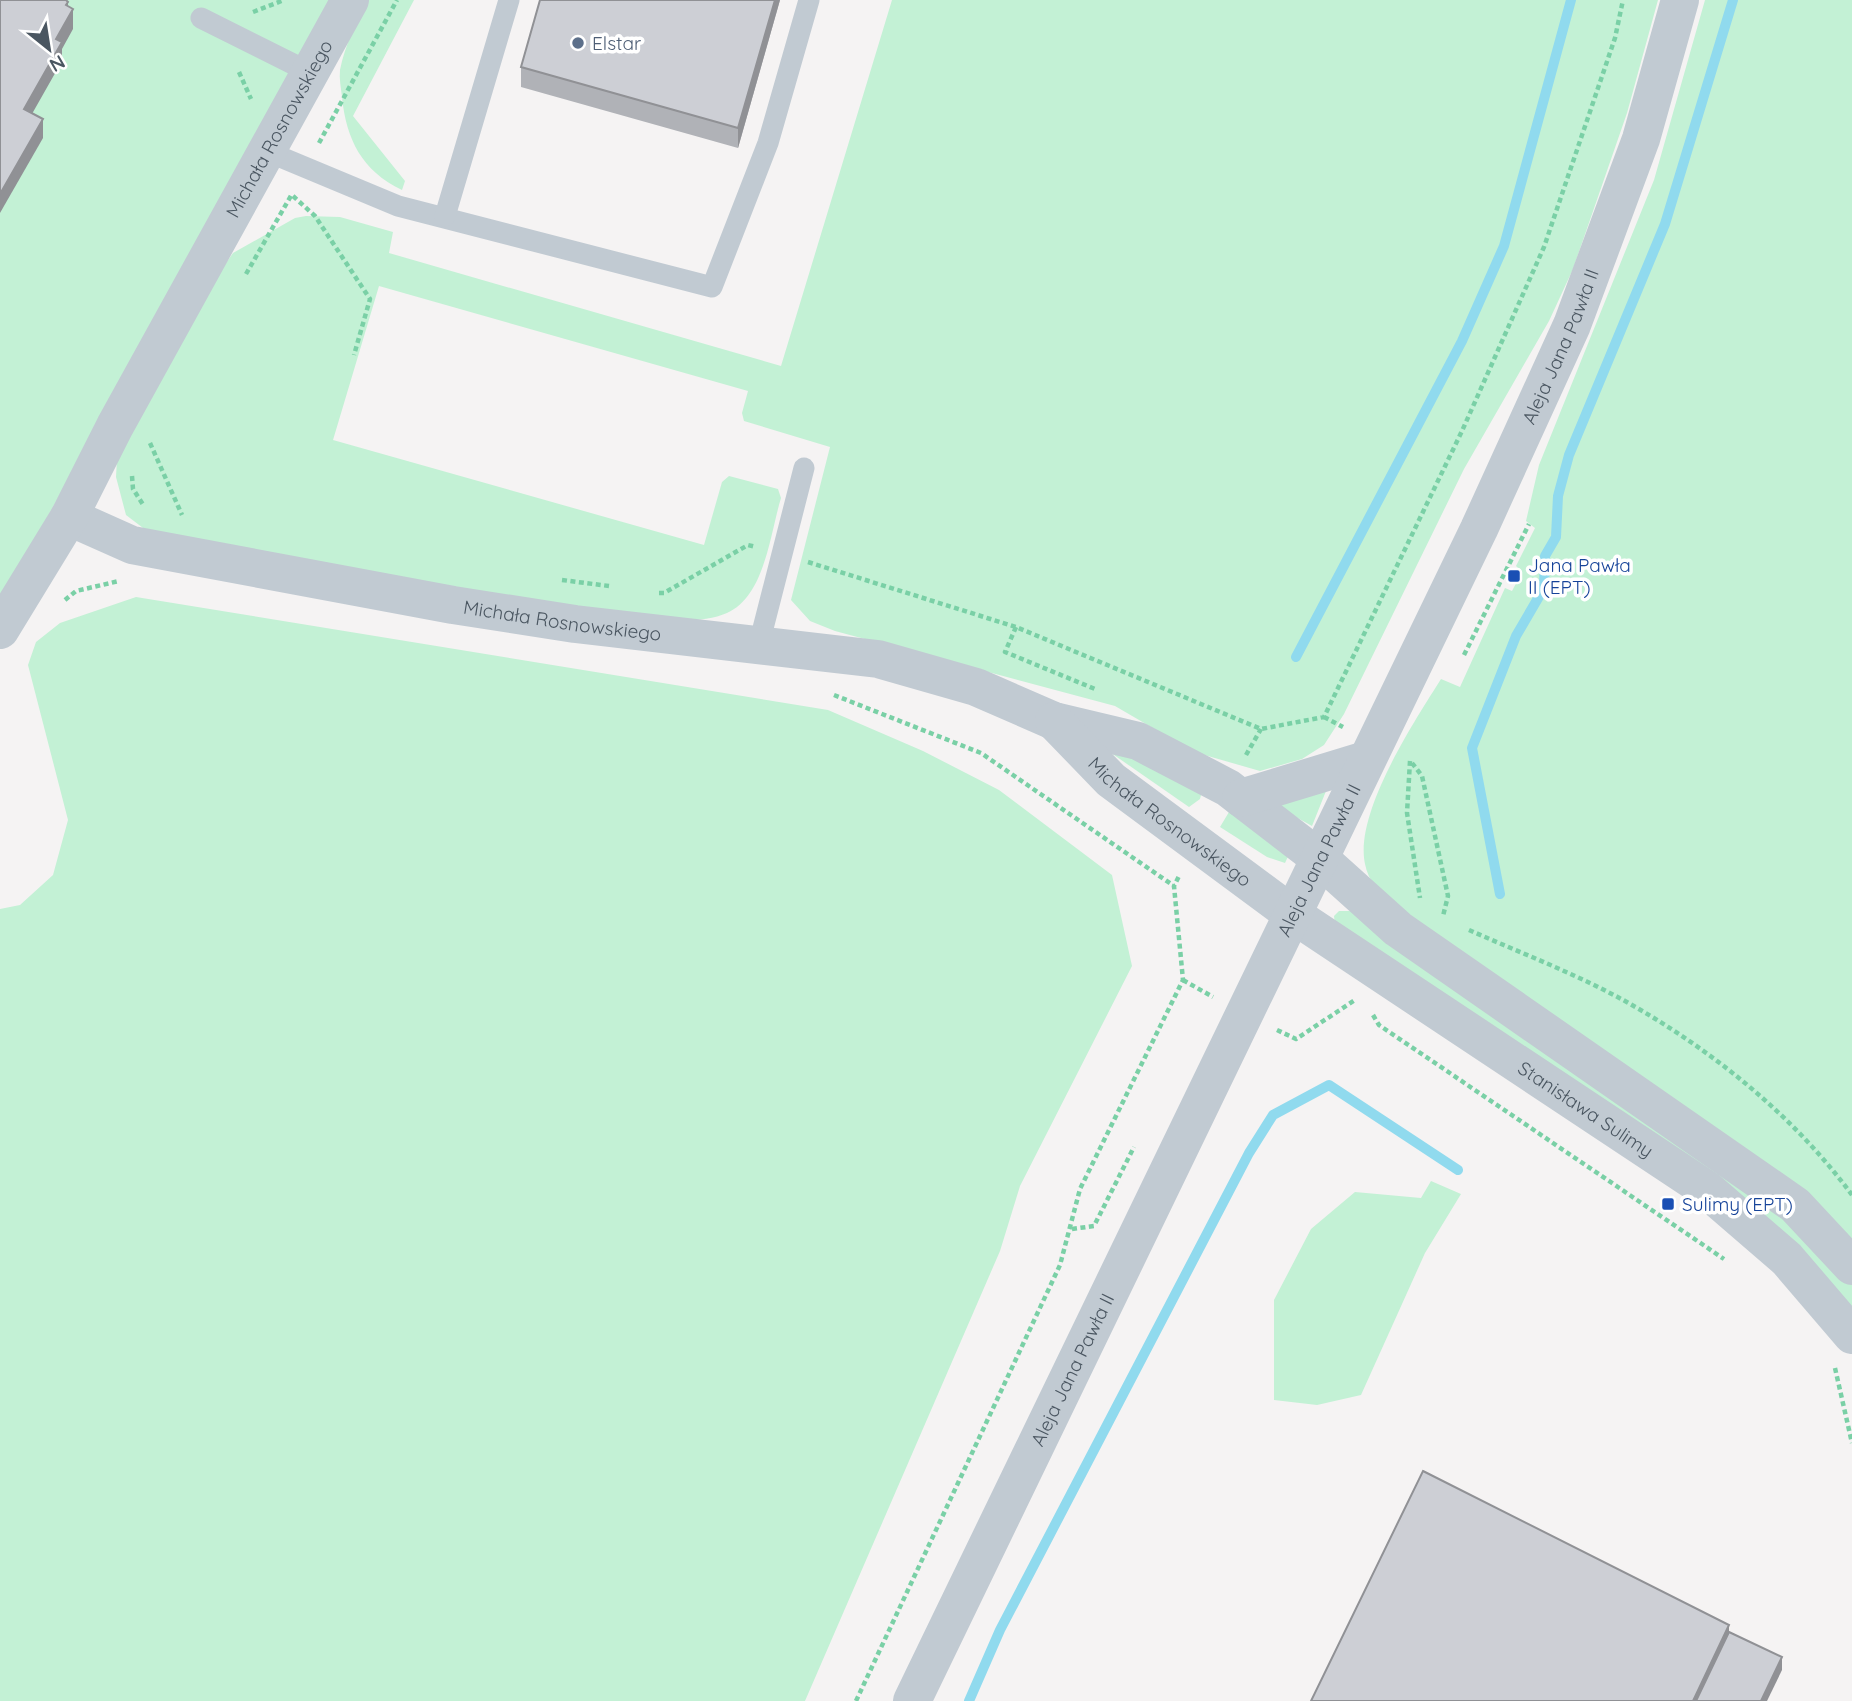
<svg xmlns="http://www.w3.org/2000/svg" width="1852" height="1701" font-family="Quicksand,sans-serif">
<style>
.green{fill:#c3f1d5}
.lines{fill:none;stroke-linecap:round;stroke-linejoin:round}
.stream{stroke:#90daee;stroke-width:10}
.path{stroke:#7ad0a6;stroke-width:4.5;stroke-dasharray:5 3.5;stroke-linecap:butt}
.service{stroke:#c1cad2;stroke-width:21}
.minor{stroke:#c1cad2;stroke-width:38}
.tertiary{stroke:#c1cad2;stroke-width:38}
.wall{fill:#b0b2b7}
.shaded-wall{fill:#909195}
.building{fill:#cdcfd5;stroke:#909195;stroke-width:2}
.service-dot{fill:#5c6f8a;stroke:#fff;stroke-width:2.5}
.transit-dot{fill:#1a4fb4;stroke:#fff;stroke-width:2.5}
.labels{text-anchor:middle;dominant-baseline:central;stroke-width:7;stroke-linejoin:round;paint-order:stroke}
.service-label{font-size:19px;fill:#4e5e75;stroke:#fff;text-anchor:start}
.street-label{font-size:19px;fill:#4a5661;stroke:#fff}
.transit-label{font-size:19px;fill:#164399;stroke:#fff;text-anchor:start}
</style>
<rect width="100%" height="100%" fill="#f5f3f3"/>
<!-- green -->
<g class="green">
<path d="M0 0H333L0 603Z"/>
<path d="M367 0H414L353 116 405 181 402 190C362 171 346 139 342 97 341 88 339 79 340 70 345 45 356 23 367 0Z"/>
<path d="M892 0H1658L1627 113 1573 269 1549 321 1464 469 1344 714 1324 745 1302 759 1260 771 1194 752 1115 706 835 631 810 621 791 600 830 447 744 421 742 413 748 391 379 286 333 440 704 545 722 482 729 476 778 489 781 498C770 534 765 596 727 613 684 632 590 609 543 602 411 581 279 556 147 531L126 515 116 477 117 459 207 290 233 253 295 218 306 216 340 217 393 232 389 253 781 366Z"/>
<path d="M1705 0H1852V1243L1389 906C1380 894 1368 880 1365 864 1354 813 1414 722 1441 679L1460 687 1505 588 1512 591 1522 572 1516 566 1535 528 1526 521 1539 465 1654 180Z"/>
<path d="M136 597 828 710 923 751 999 790 1112 875 1132 966 1020 1186 1000 1251 805 1701H0V909L20 905 53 875 68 820 28 665 36 642 60 623Z"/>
<path d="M1091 739 1202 791 1200 799 1189 807Z"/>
<path d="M1334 771 1312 826 1260 797Z"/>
<path d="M1232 807 1290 852 1285 863 1267 857 1220 827Z"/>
<path d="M1339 911H1351L1765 1197 1852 1283V1316L1335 925 1334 916Z"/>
<path d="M1431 1181 1461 1194 1425 1253 1361 1395 1317 1405 1274 1400V1300L1311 1229 1355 1192 1421 1198Z"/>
</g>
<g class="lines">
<!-- stream -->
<g class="stream">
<path d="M1296 657 1462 341 1504 246 1571 0"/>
<path d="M1500 894 1472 748 1516 636 1544 588 1545 556 1556 537 1558 496 1569 455 1665 224 1733 0"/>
<path d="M969 1701 1000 1630 1249 1153 1273 1115 1329 1085 1458 1170"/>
</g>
<!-- path -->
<g class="path">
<path d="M253 12 284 0"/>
<path d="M239 72 251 99"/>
<path d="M319 143 397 0"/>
<path d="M293 196 315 216 370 299 354 355"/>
<path d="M246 274 292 194"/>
<path d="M150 443 182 515"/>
<path d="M132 476 133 489 144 506"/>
<path d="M808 562 1016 627 1261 729 1324 717 1462 431 1544 247 1615 38 1623 0"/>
<path d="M562 580 609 586"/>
<path d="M659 593H664L748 545 756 547"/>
<path d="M65 600 76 591 119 581"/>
<path d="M1016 627 1005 652 1095 689"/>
<path d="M1464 655 1529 524"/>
<path d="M834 695 981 753 1174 886"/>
<path d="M1324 717 1343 727"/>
<path d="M1246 755 1261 729"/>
<path d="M1410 761 1407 813 1420 898"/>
<path d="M1412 763 1422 776 1448 896 1443 916"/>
<path d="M1469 930C1521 953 1576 974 1625 1001 1712 1050 1793 1115 1852 1195"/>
<path d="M1183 980 1213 997"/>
<path d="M1373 1015 1379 1025 1724 1259"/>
<path d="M1277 1030 1296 1039 1355 1000"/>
<path d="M1072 1229 1094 1226 1134 1147"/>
<path d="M1835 1368 1852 1443"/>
<path d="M856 1701 1060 1265 1080 1189 1183 980 1174 886 1179 876"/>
</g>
<!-- service -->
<g class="service">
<path d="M201 18 309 72"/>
<path d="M266 151 398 206 712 287 768 143 809 0"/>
<path d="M445 216 509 0"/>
<path d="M759 644 804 468"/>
</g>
<!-- minor -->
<g class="minor">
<path id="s1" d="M69 517 132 545 453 605 575 624 878 659 976 687 1054 721 1138 741 1228 788 1319 858 1398 929 1795 1205 1852 1266"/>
<path id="s2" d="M0 630 69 517 115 426 350 0"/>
<path id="s3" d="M1054 721 1111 780 1292 914 1706 1189 1787 1259 1852 1335"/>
</g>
<!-- tertiary -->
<g class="tertiary">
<path d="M1241 798 1366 760"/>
<path id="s4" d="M912 1701 1479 529 1572 325 1641 139 1680 0"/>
</g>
</g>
<!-- wall -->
<path class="wall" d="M540 0H780L738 148 521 87V67Z"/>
<!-- shaded-wall -->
<g class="shaded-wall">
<path d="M775 0H780L738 148V128Z"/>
<path d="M68 2V18L73 9V29L62 49V61L24 128V109L56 39 66 5Z"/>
<path d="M43 119V138L0 213V194Z"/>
<path d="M1729 1625V1645L1702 1701H1693Z"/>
<path d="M1782 1657V1670L1767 1701H1761Z"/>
</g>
<!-- building -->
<g class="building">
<path d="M0 0H66L68 2 66 5 73 9 56 39 62 42 24 109 43 119 0 194Z"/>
<path d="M540 0H775L738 128 521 67Z"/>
<path d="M1423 1471 1729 1625 1693 1701H1311Z"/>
<path d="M1729 1632 1782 1657 1761 1701H1696Z"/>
</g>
<!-- markers -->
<circle class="service-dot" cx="578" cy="43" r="7"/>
<g class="transit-dot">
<rect x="1507" y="569" width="14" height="14" rx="3.5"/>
<rect x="1661" y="1197" width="14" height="14" rx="3.5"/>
</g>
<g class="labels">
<!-- service labels -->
<g class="service-label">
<text x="592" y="43">Elstar</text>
</g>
<!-- street labels -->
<g class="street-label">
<text stroke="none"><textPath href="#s2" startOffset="574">Michała Rosnowskiego</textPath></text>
<text stroke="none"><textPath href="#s4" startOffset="1502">Aleja Jana Pawła II</textPath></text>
<text stroke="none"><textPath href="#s1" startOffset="506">Michała Rosnowskiego</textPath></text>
<text stroke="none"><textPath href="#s3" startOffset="154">Michała Rosnowskiego</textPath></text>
<text stroke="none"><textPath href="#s4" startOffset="934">Aleja Jana Pawła II</textPath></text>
<text stroke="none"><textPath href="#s3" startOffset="660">Stanisława Sulimy</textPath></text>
<text stroke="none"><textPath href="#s4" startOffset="368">Aleja Jana Pawła II</textPath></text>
</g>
<!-- transit labels -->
<g class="transit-label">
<text x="1528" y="565">Jana Pawła<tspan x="1528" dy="22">II (EPT)</tspan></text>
<text x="1682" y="1204">Sulimy (EPT)</text>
</g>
</g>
<!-- north arrow -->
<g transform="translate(49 49) rotate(150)" stroke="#ffffff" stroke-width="5" paint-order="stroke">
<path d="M0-5L12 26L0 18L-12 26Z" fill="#4a5661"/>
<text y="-10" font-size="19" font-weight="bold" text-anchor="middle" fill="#4a5661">N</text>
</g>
</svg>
